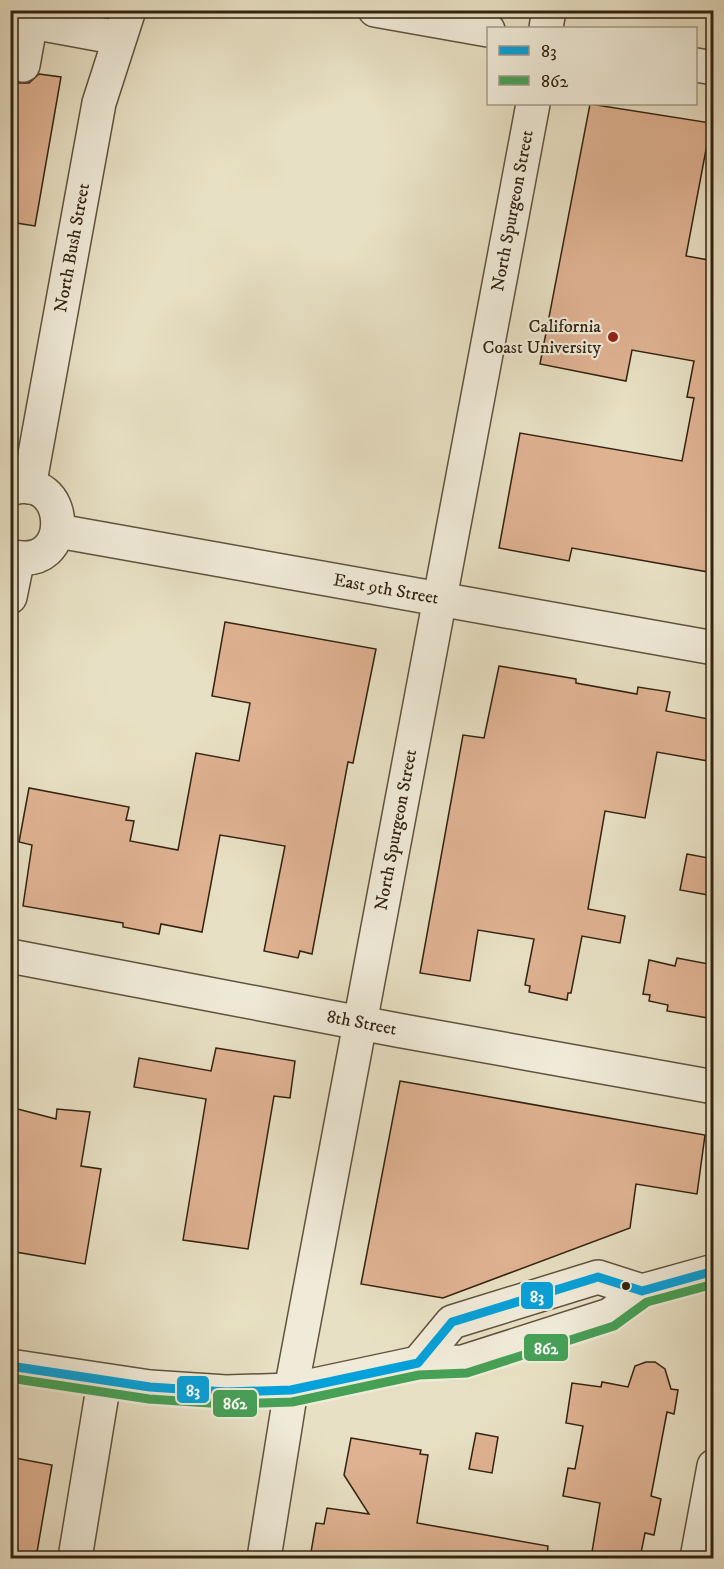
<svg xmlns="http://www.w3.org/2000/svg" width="724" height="1569" font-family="'IM FELL DW Pica',serif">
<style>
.building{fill:#dfb292;stroke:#322210;stroke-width:1.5}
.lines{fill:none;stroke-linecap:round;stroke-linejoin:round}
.minor-casing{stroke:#60523d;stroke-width:36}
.minor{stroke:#f0ebd9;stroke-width:33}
.bus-1-casing{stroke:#f0ebd9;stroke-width:14}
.bus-2-casing{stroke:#f0ebd9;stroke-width:14}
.bus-1{stroke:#05a1db;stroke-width:9}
.bus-2{stroke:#46a056;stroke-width:9}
.poi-dot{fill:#8f2418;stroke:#f0ebd9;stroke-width:2}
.bus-dot{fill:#322210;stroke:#f0ebd9;stroke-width:2}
.labels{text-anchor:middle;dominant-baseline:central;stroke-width:4.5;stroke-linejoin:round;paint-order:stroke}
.street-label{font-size:18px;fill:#322210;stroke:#f0ebd9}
.poi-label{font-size:18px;fill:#322210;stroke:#f0ebd9;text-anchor:end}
.line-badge{stroke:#f0ebd9;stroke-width:2}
.badge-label{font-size:16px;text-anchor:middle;font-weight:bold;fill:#fff}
</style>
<rect width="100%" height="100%" fill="#e8e0c4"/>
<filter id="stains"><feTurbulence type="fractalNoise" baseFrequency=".00333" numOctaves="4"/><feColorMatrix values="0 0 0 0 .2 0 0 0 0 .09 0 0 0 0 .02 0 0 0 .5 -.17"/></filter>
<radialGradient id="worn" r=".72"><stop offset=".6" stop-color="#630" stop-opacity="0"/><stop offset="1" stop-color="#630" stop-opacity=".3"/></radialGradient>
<!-- building -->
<g class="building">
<path d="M39 74 61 77 35 226 10 222V79L19 83H29Z"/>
<path d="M590 104 711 123 686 256 714 261V431L707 465 714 466V573L572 548 569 561 499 548 520 433 682 461 694 398 687 397 694 361 632 350 626 381 540 364Z"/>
<path d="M225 622 376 649 353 763 348 762 312 954 300 951 298 958 264 951 285 846 220 835 202 932 161 924 159 934 123 927V923L23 906 32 845 19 842 29 788 129 807 126 820 134 821 130 841 178 850 196 753 239 761 250 703 212 696Z"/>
<path d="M499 666 576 679V683L637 694 638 687 670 692 666 711 714 720V762L657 752 645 818 605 811 588 909 625 916 620 943 582 936 571 993H568L567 1000 529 992 530 986 525 985 534 939 478 930 470 981 420 973 463 735 484 738Z"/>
<path d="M687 854 714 859V896L680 890Z"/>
<path d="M677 958 714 965V1019L667 1011 668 1005 649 1001 650 995 643 994 649 960 675 966Z"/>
<path d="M216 1048 295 1061 290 1098 274 1096 248 1249 183 1240 206 1099 134 1087 139 1058 211 1071Z"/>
<path d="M400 1081 705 1135 697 1194 636 1184 630 1228 443 1298 361 1284Z"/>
<path d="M10 1107 56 1119 57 1109 90 1112 81 1166 101 1169 85 1264 10 1251Z"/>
<path d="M646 1362H655L665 1369 671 1389 678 1390 674 1414 667 1412 651 1496 661 1499 654 1535 645 1533 640 1558H591L600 1503 563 1496 568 1468 575 1469 583 1426 566 1423 572 1383 601 1387 602 1382 628 1387 635 1366Z"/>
<path d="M476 1433 498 1437 492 1473 469 1469Z"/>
<path d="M351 1438 421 1450 420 1454 428 1455 417 1523 548 1546 547 1558H310L316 1523 324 1524 327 1508 369 1514 344 1475Z"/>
<path d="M10 1457 52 1465 36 1558H10Z"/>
</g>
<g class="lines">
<!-- minor casing -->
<g class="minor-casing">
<g id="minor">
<path d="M375 10 488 30"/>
<path d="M10 18 119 38"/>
<path d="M546 28 549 10"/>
<path d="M23 65 31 21"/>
<path d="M696 65 714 68"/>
<path id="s1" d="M29 487 99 103 129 10"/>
<path d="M10 489C70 468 77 574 10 556"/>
<path id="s2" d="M58 531 714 648"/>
<path d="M10 597 18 558"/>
<path id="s3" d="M10 956 397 1030 714 1087"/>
<path d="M418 1363 452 1322 598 1277 642 1291"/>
<path d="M10 1366 150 1387 226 1392 291 1390 418 1363 463 1362 610 1315 642 1291 714 1271"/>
<path d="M75 1558 104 1382"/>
<path id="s4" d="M264 1558 291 1390 533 104"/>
<path d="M697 1558 714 1466"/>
</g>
</g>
<!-- minor -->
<use href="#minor" class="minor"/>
<!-- bus-1 casing -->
<g class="bus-1-casing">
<path id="bus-1" d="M10 1366 150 1387 226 1392 291 1390 418 1363 452 1322 598 1277 642 1291 714 1271"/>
</g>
<!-- bus-2 casing -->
<g class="bus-2-casing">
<path id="bus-2" d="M10 1378 149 1399 225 1404 292 1402 419 1375 467 1373 614 1326 647 1302 714 1284"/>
</g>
<!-- bus-1 -->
<use href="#bus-1" class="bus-1"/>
<!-- bus-2 -->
<use href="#bus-2" class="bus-2"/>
</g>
<!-- markers -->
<circle class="poi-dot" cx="613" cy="337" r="6"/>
<circle class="bus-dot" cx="626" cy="1286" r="5"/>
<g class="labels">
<!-- street labels -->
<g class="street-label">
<text stroke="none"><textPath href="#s4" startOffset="1370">North Spurgeon Street</textPath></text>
<text stroke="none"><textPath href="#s1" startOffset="243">North Bush Street</textPath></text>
<text stroke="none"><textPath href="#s2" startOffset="333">East 9th Street</textPath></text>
<text stroke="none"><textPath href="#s4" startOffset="740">North Spurgeon Street</textPath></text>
<text stroke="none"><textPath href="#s3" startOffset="358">8th Street</textPath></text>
</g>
<!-- poi labels -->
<g class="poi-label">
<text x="601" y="327">California<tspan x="601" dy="21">Coast University</tspan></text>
</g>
</g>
<g class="line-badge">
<rect x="520" y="1281" width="34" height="29" rx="6" fill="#05a1db"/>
<rect x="523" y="1333" width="46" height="29" rx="6" fill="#46a056"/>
<rect x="176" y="1375" width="34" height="29" rx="6" fill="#05a1db"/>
<rect x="212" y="1389" width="46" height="29" rx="6" fill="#46a056"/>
</g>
<g class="badge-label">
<text x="537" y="1302">83</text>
<text x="546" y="1354">862</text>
<text x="193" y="1396">83</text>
<text x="235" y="1409">862</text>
</g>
<!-- margin -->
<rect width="724" height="1569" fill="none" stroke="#e8e0c4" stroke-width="36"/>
<rect x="12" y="12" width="700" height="1545" fill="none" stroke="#322210" stroke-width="3"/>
<rect x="18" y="18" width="688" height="1533" fill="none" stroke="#322210" stroke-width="1.5"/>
<!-- legend -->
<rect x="487" y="27" width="210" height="78" fill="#f0ebd9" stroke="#a49b89" stroke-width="1.5"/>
<rect x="499" y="46" width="30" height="9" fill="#05a1db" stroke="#a49b89" stroke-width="1.5"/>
<text x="541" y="57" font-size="18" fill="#322210">83</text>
<rect x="499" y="76" width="30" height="9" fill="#46a056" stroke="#a49b89" stroke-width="1.5"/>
<text x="541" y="87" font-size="18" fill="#322210">862</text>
<rect width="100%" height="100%" filter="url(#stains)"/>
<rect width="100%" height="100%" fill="url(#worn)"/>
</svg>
